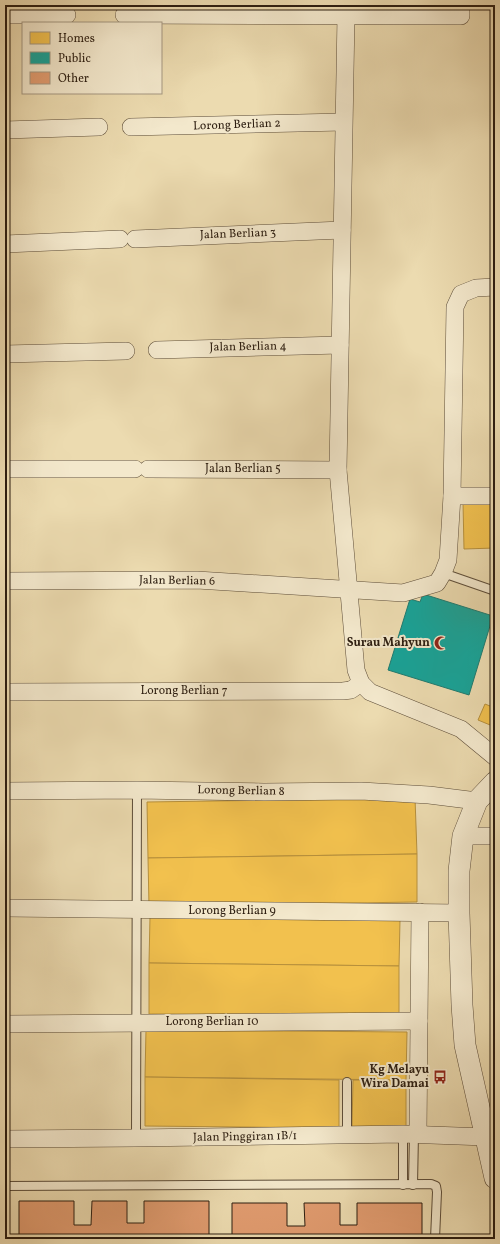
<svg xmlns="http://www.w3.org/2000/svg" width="500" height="1244" font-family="Vollkorn,serif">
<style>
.homes{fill:#f2c14e;stroke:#b7903c}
.public{fill:#17a398;stroke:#1e7b70}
.building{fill:#e19c70;stroke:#2d1e11}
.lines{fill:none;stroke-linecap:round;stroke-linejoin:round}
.service-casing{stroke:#5d4d39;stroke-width:10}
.minor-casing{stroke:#5d4d39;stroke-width:18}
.tertiary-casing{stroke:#5d4d39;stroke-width:22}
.service{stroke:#f3e8cc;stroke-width:8}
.minor{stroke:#f3e8cc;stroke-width:17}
.tertiary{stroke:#f3e8cc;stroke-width:21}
.labels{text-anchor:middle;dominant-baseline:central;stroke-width:4;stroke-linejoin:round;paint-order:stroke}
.street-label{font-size:12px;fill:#2d1e11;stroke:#f3e8cc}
.poi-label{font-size:12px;font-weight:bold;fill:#2d1e11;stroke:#f3e8cc;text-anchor:end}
</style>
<rect width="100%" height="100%" fill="#ecdbb0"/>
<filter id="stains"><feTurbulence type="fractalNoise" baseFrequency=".005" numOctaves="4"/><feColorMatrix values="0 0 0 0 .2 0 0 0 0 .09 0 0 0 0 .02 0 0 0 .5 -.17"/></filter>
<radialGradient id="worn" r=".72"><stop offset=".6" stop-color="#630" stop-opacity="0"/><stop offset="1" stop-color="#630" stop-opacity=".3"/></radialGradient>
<!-- homes -->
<g class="homes">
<path d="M495 501V548L464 549 463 502Z"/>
<path d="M485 704 495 708V727L478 720Z"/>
<path d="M415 798 417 854 148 858 147 802Z"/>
<path d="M417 854V902L149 906 148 858Z"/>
<path d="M150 917 400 920 399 966 149 963Z"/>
<path d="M149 963 399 966V1017L149 1014Z"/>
<path d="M146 1030 407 1032 406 1080 145 1077Z"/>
<path d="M145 1077 339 1080V1128L145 1126Z"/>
<path d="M353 1080H406V1129L352 1128Z"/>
</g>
<!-- public -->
<path class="public" d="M423 594 493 616 469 695 388 670 410 599 420 602Z"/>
<!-- building -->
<g class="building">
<path d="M19 1201H74V1225H91L92 1201H127V1223H144V1201H209V1239H19Z"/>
<path d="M232 1203H287V1226H305L304 1203H340V1225H357V1203H422V1239H232Z"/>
</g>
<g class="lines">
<!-- service casing -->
<g class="service-casing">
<g id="service">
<path d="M443 573 495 591"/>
<path d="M347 1135V1082"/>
<path d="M136 1138 137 790"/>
<path d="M403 1185V1134"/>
<path d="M413 1185 414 1134"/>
<path d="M5 1186 431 1184 436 1186 437 1192 435 1239"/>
</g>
</g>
<!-- minor casing -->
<g class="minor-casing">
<g id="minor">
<path d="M5 15H67"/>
<path d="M124 15 461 16V5"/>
<path d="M346 16 338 470 356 670 361 683 370 692 461 729 495 757"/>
<path d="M131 127 343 122"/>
<path d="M5 130 99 127"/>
<path d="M135 239 342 230"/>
<path d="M5 244 120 239"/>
<path d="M157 350 340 345"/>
<path d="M5 354 126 351"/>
<path d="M5 469H135"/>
<path d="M148 469 338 470"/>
<path d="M452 496H495"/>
<path d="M5 581 197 580 403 593 437 583 443 573 448 560 452 496 455 307 461 294 476 288 495 287"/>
<path d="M5 692 343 691 351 690 361 683"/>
<path d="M5 791 137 790 264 792 361 791 429 795 477 801"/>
<path d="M463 836H495"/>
<path d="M5 908 459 913"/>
<path d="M5 1024 419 1021"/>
<path d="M418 1134 420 912"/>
<path d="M5 1139 136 1138 403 1134 486 1137"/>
</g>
</g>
<!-- tertiary casing -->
<g class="tertiary-casing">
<path id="tertiary" d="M495 782 477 801 463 836 459 871V913L462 1005 465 1045 495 1178"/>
</g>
<!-- service -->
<use href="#service" class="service"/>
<!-- minor -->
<use href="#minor" class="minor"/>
<!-- tertiary -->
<use href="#tertiary" class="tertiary"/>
</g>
<!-- icons -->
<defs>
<g id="mosque-bare" transform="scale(1.08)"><path d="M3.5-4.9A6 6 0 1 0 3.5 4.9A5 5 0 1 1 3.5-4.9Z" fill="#8f2418" stroke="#f3e8cc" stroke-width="2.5" paint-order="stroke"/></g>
<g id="bus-bare" transform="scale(1.08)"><path d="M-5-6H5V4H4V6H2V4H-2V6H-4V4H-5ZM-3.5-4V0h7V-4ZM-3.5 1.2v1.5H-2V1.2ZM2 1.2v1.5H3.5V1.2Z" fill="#8f2418" stroke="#f3e8cc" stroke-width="2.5" paint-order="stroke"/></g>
</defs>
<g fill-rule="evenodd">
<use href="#mosque-bare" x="441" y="643"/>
<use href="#bus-bare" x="440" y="1077"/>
</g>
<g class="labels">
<!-- street labels -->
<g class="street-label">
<text transform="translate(237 125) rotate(-2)">Lorong Berlian 2</text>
<text transform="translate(238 234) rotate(-2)">Jalan Berlian 3</text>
<text transform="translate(248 347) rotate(-1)">Jalan Berlian 4</text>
<text x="243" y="469">Jalan Berlian 5</text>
<text transform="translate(177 581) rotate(1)">Jalan Berlian 6</text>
<text x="184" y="691">Lorong Berlian 7</text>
<text transform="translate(241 791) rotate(1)">Lorong Berlian 8</text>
<text x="232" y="911">Lorong Berlian 9</text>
<text x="212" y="1022">Lorong Berlian 10</text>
<text transform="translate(245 1137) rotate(-1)">Jalan Pinggiran 1B/1</text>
</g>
<!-- poi labels -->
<g class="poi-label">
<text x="430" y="643">Surau Mahyun</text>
<text x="429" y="1070">Kg Melayu<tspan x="429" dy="14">Wira Damai</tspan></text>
</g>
</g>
<!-- margin -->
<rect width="500" height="1244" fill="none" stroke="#ecdbb0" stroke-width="20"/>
<rect x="6" y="6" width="488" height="1232" fill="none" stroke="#2d1e11" stroke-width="2"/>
<rect x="10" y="10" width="480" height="1224" fill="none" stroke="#2d1e11"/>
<!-- legend -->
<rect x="22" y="22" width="140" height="72" fill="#f3e8cc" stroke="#a49781"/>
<rect x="30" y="32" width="20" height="12" fill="#f2c14e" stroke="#a49781"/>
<text x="58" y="42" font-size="12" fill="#2d1e11">Homes</text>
<rect x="30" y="52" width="20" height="12" fill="#17a398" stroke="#a49781"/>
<text x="58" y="62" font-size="12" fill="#2d1e11">Public</text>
<rect x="30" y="72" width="20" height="12" fill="#e19c70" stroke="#a49781"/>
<text x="58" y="82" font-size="12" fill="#2d1e11">Other</text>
<rect width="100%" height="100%" filter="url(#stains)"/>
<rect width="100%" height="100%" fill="url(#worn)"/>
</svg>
